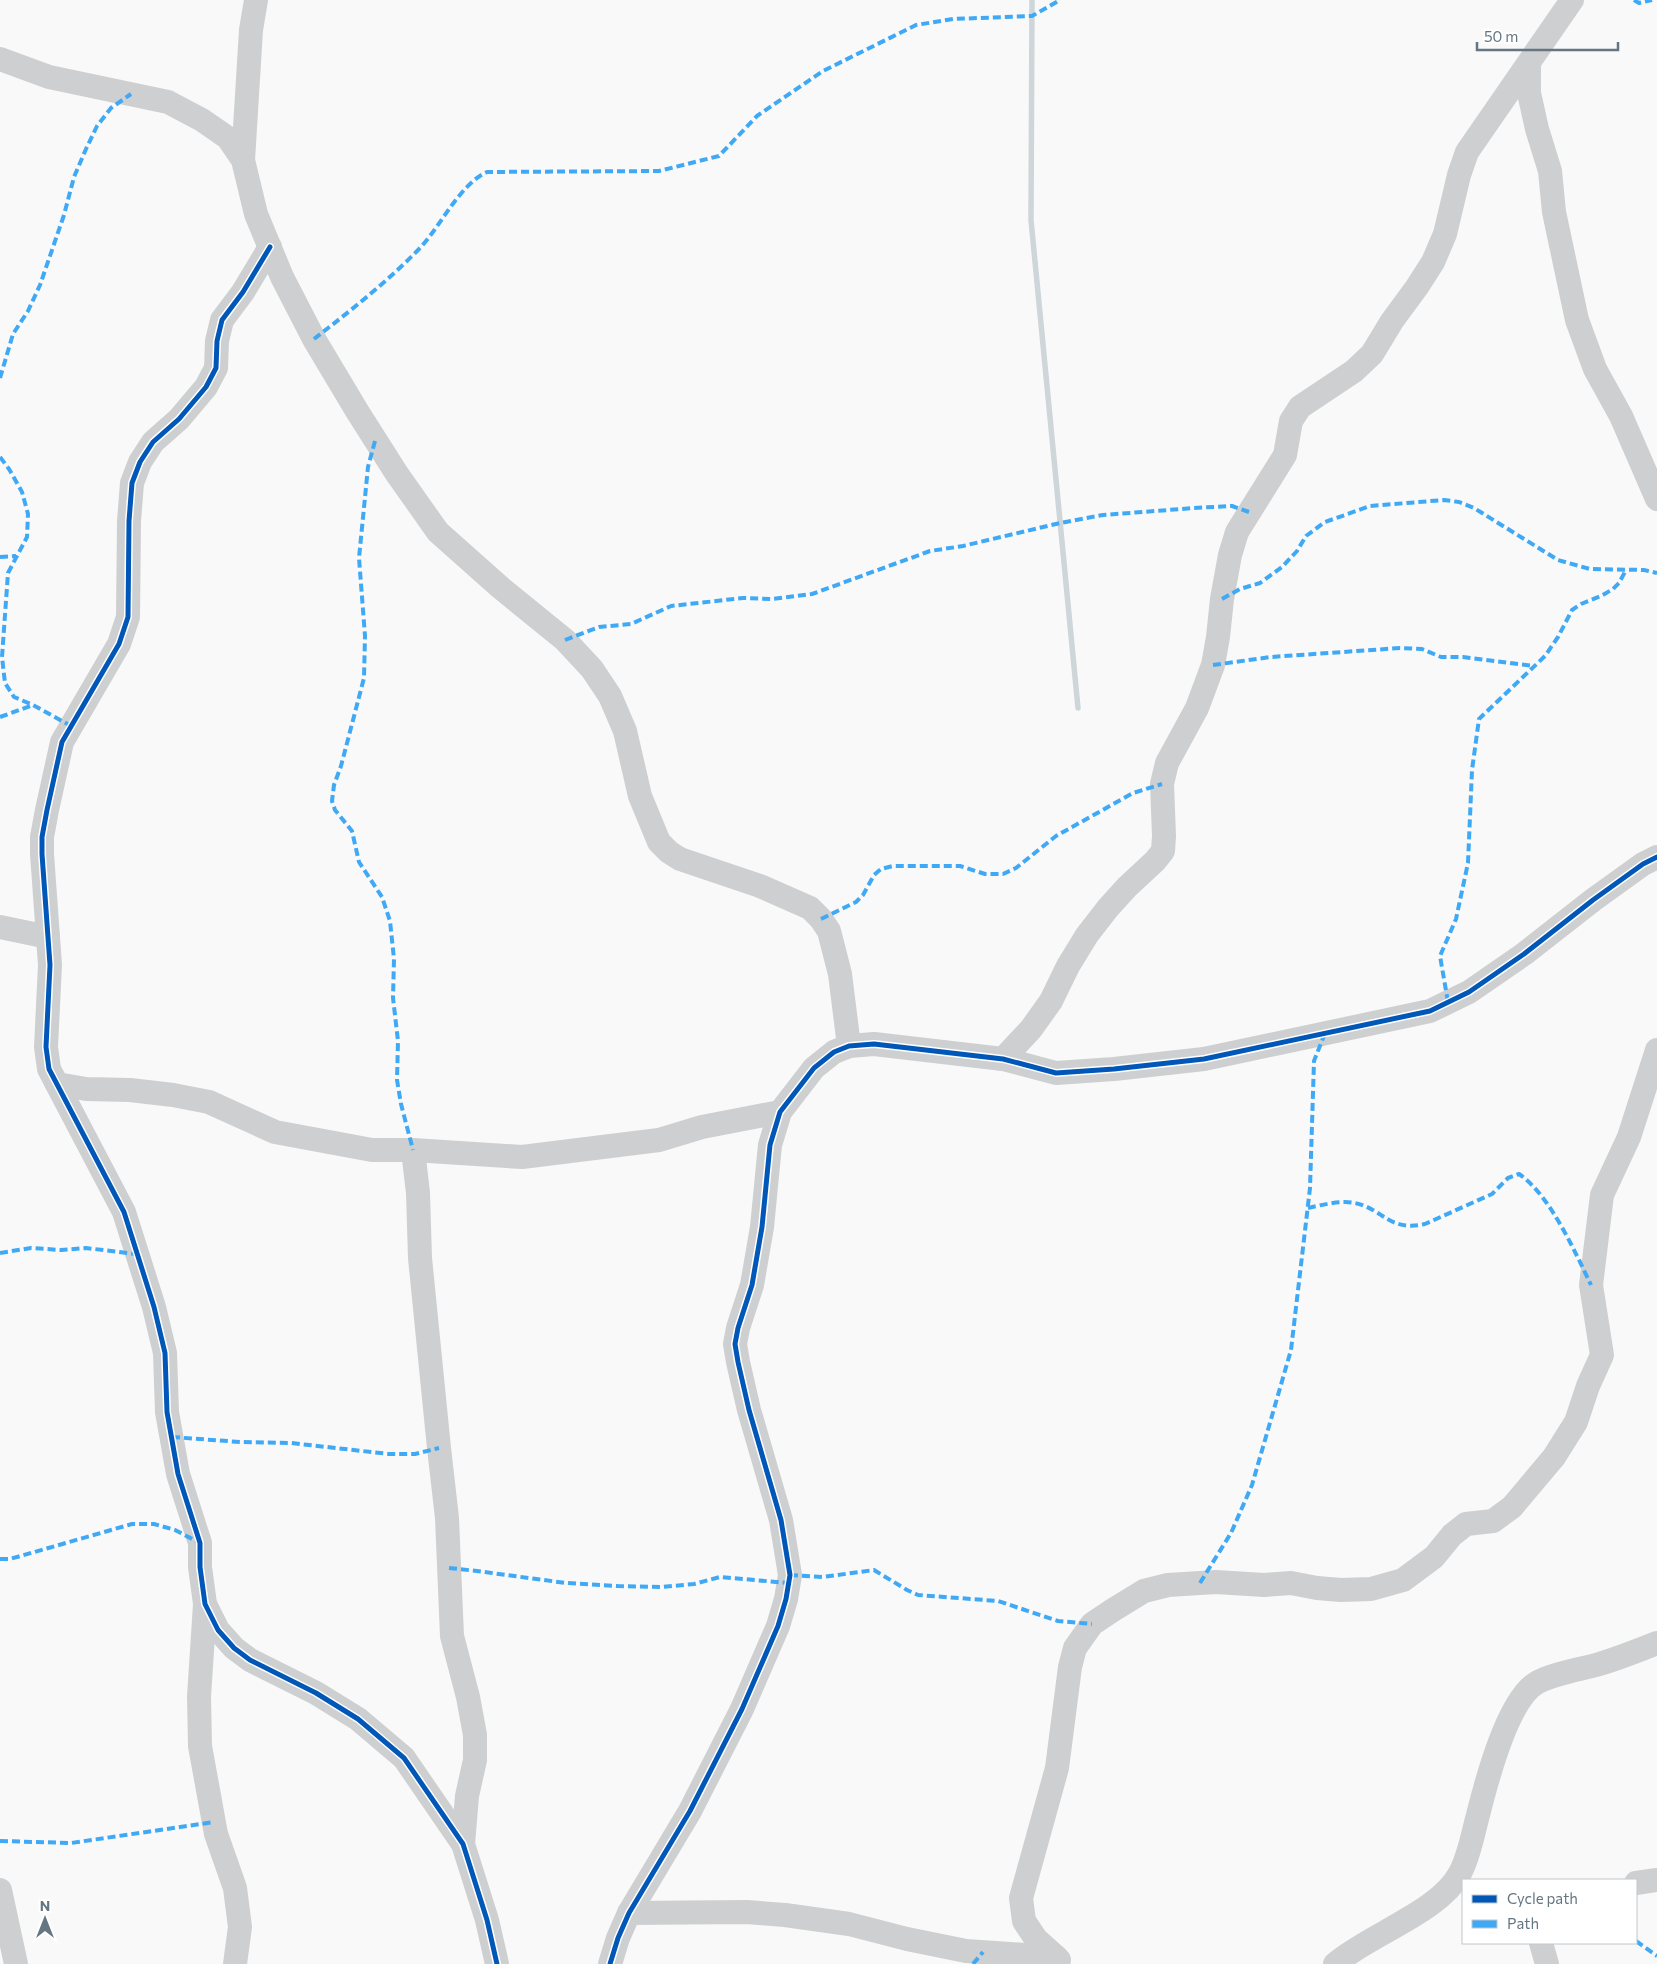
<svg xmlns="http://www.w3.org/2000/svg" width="1657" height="1964" font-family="Commissioner,sans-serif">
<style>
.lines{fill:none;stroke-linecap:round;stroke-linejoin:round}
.stream{stroke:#ced6d9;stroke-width:5.5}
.minor{stroke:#cecfd0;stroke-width:24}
.quiet{stroke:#3fa9f5;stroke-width:4;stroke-dasharray:8 4;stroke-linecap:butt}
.cycleway-casing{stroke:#fff;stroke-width:8}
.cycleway{stroke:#0057b8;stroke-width:5}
</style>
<rect width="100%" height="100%" fill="#f9f9f9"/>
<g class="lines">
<!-- stream -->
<path class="stream" d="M1032 0 1031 220 1078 708"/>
<!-- minor -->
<g class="minor">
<path d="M0 59 49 77 168 102 202 120 228 138 243 160 256 214 282 277 314 339 357 411 397 474 438 532 501 588 565 640 592 669 610 696 625 731 640 796 659 842 669 852 680 859 760 886 810 908 821 919 829 931 840 974 849 1046"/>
<path d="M1529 65V93L1537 129 1550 171 1554 212 1577 320 1595 369 1621 416 1657 499"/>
<path d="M243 160 251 30 256 0"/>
<path d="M270 247 243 292 222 320 217 341 216 368 206 387 179 419 153 442 140 462 132 483 129 521 128 617 119 644 62 742 47 810 42 837V854L50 965 46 1047 49 1069 124 1212 154 1307 165 1353 167 1412 178 1474 200 1543V1567L205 1604 218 1630 234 1648 250 1660 316 1693 358 1719 404 1758 463 1844 487 1920 497 1964"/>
<path d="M0 927 48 937"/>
<path d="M1003 1059 1031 1029 1051 1001 1068 966 1087 935 1108 908 1127 887 1155 861 1163 851 1164 836 1162 784 1167 763 1197 708 1213 665 1218 637 1222 599 1230 555 1237 532 1285 455 1291 421 1300 407 1354 371 1372 354 1392 321 1417 287 1433 262 1445 234 1459 175 1467 152 1572 0"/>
<path d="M57 1084 86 1089 130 1090 173 1095 209 1102 275 1132 372 1150H413L522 1157 659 1140 702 1127 780 1112"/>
<path d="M413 1150 418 1193 420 1258 439 1448 447 1518 452 1636 468 1697 475 1735V1760L467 1796 463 1844"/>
<path d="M205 1604 199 1697 200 1746 216 1834 235 1888 240 1927 235 1964"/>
<path d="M1636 1883 1657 1880"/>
<path d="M0 1890 16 1964"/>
<path d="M629 1913 747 1912 785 1915 849 1924 907 1939 966 1951 1056 1957 1059 1960"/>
<path d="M1541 1943 1547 1964"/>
<path d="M1056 1957 1036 1939 1024 1921 1021 1898 1057 1768 1070 1667 1075 1648 1092 1624 1113 1610 1144 1591 1168 1585 1216 1582 1264 1585 1291 1583 1317 1588 1341 1590 1371 1589 1403 1580 1434 1557 1452 1535 1466 1524 1493 1521 1512 1507 1554 1457 1576 1422 1588 1386 1602 1355 1591 1285 1602 1195 1629 1137 1657 1050"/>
<path d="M610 1964 618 1938 629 1913 690 1811 742 1709 778 1626 786 1599 790 1575 781 1520 749 1410 738 1362 735 1344 738 1328 752 1285 762 1227 770 1145 780 1112 814 1068 834 1052 849 1046 874 1044 1003 1059 1056 1073 1114 1069 1204 1059 1430 1011 1469 992 1524 954 1593 900 1643 864 1657 857"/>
<path d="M1335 1964C1370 1934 1440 1912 1460 1873 1469 1857 1473 1833 1478 1815 1486 1783 1508 1698 1538 1682 1556 1673 1577 1670 1596 1665 1617 1659 1637 1651 1657 1643"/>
</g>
<!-- quiet -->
<g class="quiet">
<path d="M1634 0 1639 3 1652 0"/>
<path d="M314 339C350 311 387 282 419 249 441 226 459 185 487 172L659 171 719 156 757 116 823 71 916 25 953 19 1032 16 1060 0"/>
<path d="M0 378 13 334 28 311 40 285 64 215 74 177 86 149 97 126 111 108 131 94"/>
<path d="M375 441 368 467 359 558 365 636 364 678 341 766 334 785 332 801 335 810 352 831 359 862 382 897 390 921 394 959 393 998 398 1041 397 1080 401 1104 413 1150"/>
<path d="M0 457 9 469 22 492 28 514 27 537 8 573 2 657 5 683 14 697 33 705 71 726"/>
<path d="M0 557 16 556"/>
<path d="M1222 599 1240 589 1260 583 1282 567 1297 551 1306 536 1325 522 1345 515 1370 506 1444 500 1459 502 1474 508 1558 560 1590 569 1644 570 1657 573"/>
<path d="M565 640 599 627 631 624 671 606 743 598 773 599 812 594 930 551 963 546 1060 523 1103 515 1194 508 1232 506 1249 512"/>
<path d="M1213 665 1271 657 1400 648 1422 649 1441 657H1463L1534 666"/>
<path d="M0 717 33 705"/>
<path d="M821 919 856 902 863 895 874 875 881 869 893 866H960L985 874H1003L1016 868 1056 836 1133 793 1162 784"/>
<path d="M1448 1002 1440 956 1456 919 1468 863 1472 770 1479 719 1545 656 1558 637 1572 610 1581 604 1601 596 1613 589 1619 583 1626 570"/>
<path d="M1308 1208C1322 1205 1340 1200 1355 1203 1383 1209 1389 1232 1425 1224L1492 1194 1508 1178 1519 1174C1550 1195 1575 1252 1591 1285"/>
<path d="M0 1253 31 1248 61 1250 86 1248 136 1254"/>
<path d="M172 1437 240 1442 291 1443 389 1454H415L439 1448"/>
<path d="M0 1559H10L132 1524H154L175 1530 200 1543"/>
<path d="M449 1568 477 1571 566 1583 618 1586 662 1587 694 1584 720 1577 788 1583"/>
<path d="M790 1575 823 1577 874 1570 907 1590 918 1595 998 1601 1058 1621 1092 1624"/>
<path d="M1200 1583 1231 1533 1252 1485 1291 1350 1310 1188 1314 1061 1325 1033"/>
<path d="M0 1841 71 1843 214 1822"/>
<path d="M1636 1941 1657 1956"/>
<path d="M973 1964 983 1952"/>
</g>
<!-- cycleway casing -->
<g class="cycleway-casing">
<g id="cycleway">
<path d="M270 247 243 292 222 320 217 341 216 368 206 387 179 419 153 442 140 462 132 483 129 521 128 617 119 644 62 742 47 810 42 837V854L50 965 46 1047 49 1069 124 1212 154 1307 165 1353 167 1412 178 1474 200 1543V1567L205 1604 218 1630 234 1648 250 1660 316 1693 358 1719 404 1758 463 1844 487 1920 497 1964"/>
<path d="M610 1964 618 1938 629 1913 690 1811 742 1709 778 1626 786 1599 790 1575 781 1520 749 1410 738 1362 735 1344 738 1328 752 1285 762 1227 770 1145 780 1112 814 1068 834 1052 849 1046 874 1044 1003 1059 1056 1073 1114 1069 1204 1059 1430 1011 1469 992 1524 954 1593 900 1643 864 1657 857"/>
</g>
</g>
<!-- cycleway -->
<use href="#cycleway" class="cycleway"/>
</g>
<!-- legend -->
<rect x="1462" y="1879" width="175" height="65" fill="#ffffff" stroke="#c1c8cd"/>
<rect x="1472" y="1895" width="25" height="8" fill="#0057b8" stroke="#c1c8cd"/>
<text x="1507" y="1904" font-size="15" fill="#657683">Cycle path</text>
<rect x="1472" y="1920" width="25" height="8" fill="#3fa9f5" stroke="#c1c8cd"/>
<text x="1507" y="1929" font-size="15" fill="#657683">Path</text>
<!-- north arrow -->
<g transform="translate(45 1919)" stroke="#ffffff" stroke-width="4" paint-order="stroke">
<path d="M0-4L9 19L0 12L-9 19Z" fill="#657683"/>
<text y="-8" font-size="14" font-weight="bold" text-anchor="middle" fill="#657683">N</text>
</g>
<!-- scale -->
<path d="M1477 42v8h141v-8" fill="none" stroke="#657683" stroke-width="2.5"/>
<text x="1484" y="42" font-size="15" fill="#657683" stroke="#ffffff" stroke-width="4" paint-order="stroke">50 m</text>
</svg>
